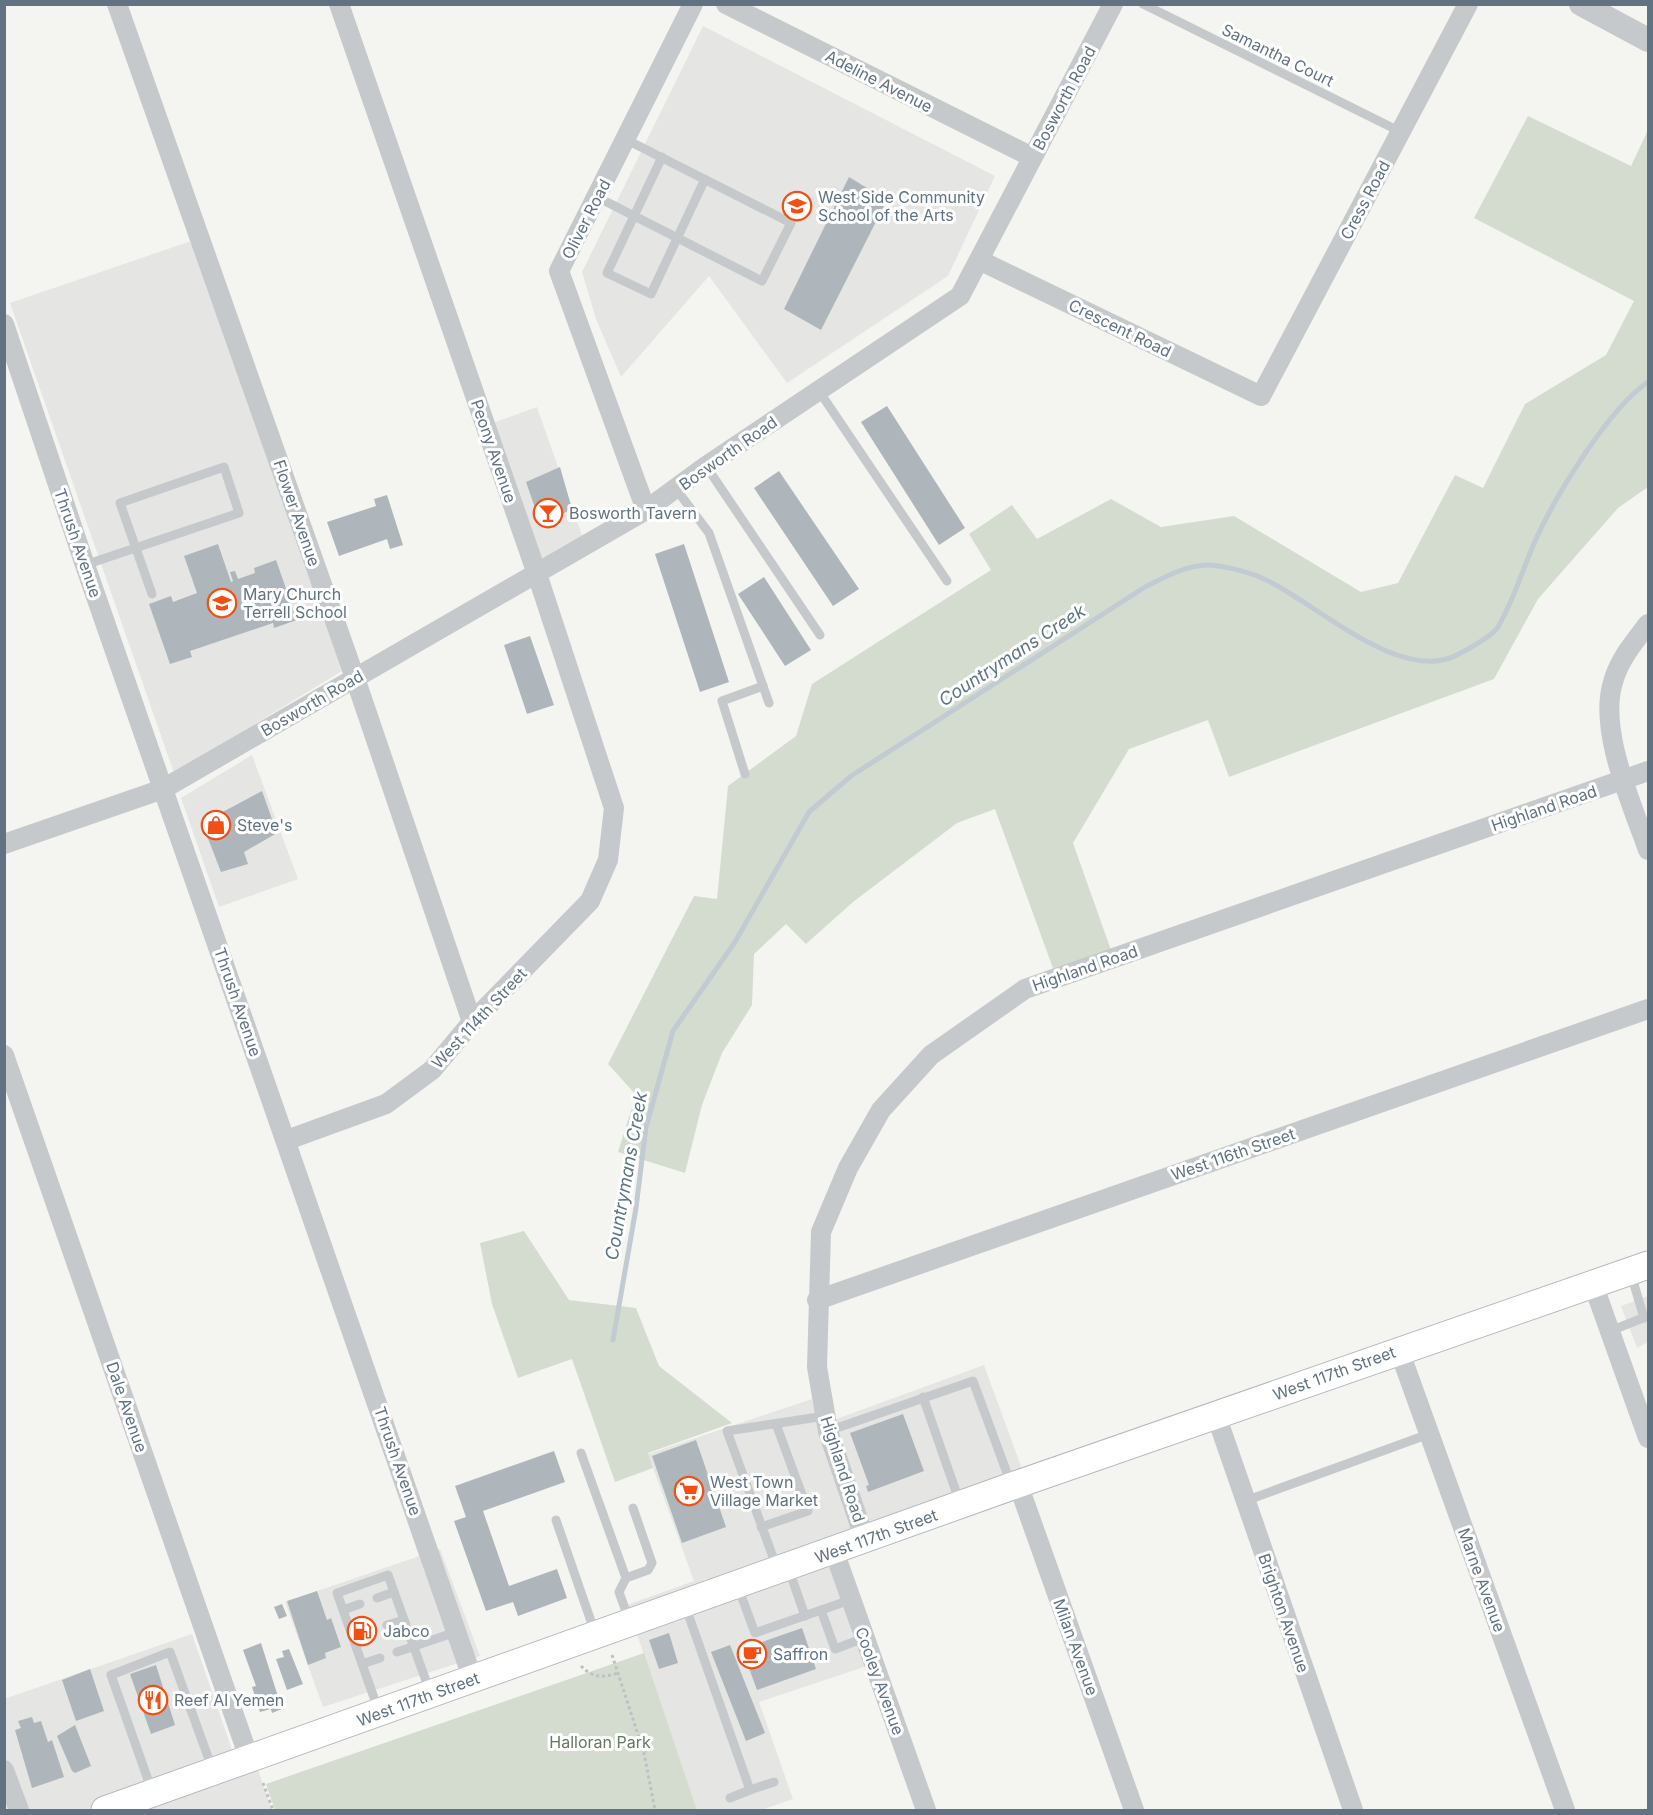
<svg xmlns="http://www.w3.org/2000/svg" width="1653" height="1815" font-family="Inter,sans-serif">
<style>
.built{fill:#e5e6e3}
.green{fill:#d4dcd0}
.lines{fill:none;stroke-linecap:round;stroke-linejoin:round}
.stream{stroke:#c1cbd1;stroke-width:5}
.building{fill:#aeb6bb}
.secondary-casing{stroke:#b5babf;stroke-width:29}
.path{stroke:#bfc0c2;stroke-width:3;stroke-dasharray:3 3;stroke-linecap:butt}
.service{stroke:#c6c9cc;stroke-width:9}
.minor{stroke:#c6c9cc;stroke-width:20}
.tertiary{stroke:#c6c9cc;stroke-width:24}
.secondary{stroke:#fff;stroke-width:27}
.labels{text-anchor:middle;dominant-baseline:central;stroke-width:6;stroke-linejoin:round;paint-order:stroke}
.street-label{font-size:16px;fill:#617383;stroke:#fff}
.poi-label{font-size:16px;fill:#617383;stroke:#fff;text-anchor:start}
.park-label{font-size:16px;fill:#647a60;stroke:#fff}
.water-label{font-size:18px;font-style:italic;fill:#5c7681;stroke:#fff}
</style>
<rect width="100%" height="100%" fill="#f4f5f0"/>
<!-- built -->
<g class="built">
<path d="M703 26 995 176 948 276 787 383 709 276 621 377 596 319 582 272Z"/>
<path d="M194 240 342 671 174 773 10 303Z"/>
<path d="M537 407 583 538 539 565 493 423Z"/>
<path d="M252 755 298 879 219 907 181 798Z"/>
<path d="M1648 1296V1342L1637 1348 1621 1306Z"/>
<path d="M984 1365 1029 1488 832 1561 870 1665 759 1702 793 1799 761 1810H697L627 1605 694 1581 648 1454 812 1399 820 1425Z"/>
<path d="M440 1549 480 1656 323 1707 285 1602Z"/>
<path d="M192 1634 241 1776 258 1770 272 1810H5L4 1699Z"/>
</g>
<!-- green -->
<g class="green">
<path d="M1528 116 1631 166 1648 130V487L1618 508 1538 599 1494 679 1229 777 1208 720 1129 749 1073 843 1111 950 1054 971 995 809 957 823 853 902 806 944 786 924 754 954 752 1005 722 1053 702 1105 685 1173 618 1152 636 1095 608 1064 694 896 717 899 728 786 796 736 812 684 991 570 969 534 1012 505 1037 539 1111 499 1161 527 1234 516 1361 592 1398 583 1455 475 1483 488 1525 404 1606 355 1634 301 1474 218Z"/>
<path d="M524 1231 569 1300 636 1308 659 1366 732 1423 648 1453 653 1468 615 1482 572 1359 518 1378 492 1304 480 1243Z"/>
<path d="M644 1653 697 1810H275L266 1784Z"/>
</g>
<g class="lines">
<!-- stream -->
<path class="stream" d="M613 1340 636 1208 646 1127 673 1031 735 942 809 812 851 776 1145 587C1165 577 1186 565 1209 565 1224 566 1249 572 1262 578 1313 600 1399 685 1457 655 1468 649 1492 637 1498 627 1514 600 1523 568 1536 539 1556 495 1609 408 1648 382"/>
</g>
<!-- building -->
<g class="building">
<path d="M849 177 887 200 821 330 784 309Z"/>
<path d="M887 406 965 528 939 545 861 422Z"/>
<path d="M560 467 572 509 541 525 526 482Z"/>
<path d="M779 471 859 589 833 606 754 488Z"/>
<path d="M387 495 403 545 390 549 387 539 339 556 327 522 376 506 374 499Z"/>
<path d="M218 544 231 582 233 581 230 572 235 571 238 579 255 573 254 568 276 560 297 620 274 628 273 623 190 651 192 657 170 664 149 604 171 596 173 602 197 593 184 556Z"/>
<path d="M684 544 729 682 700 692 655 554Z"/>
<path d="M764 577 811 650 785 666 738 594Z"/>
<path d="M530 636 554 705 527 714 504 645Z"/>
<path d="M262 791 277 833 244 852 248 864 221 872 202 823Z"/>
<path d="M903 1414 924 1471 868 1492 866 1486 869 1485 850 1433Z"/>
<path d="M696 1440 726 1527 682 1543 652 1456Z"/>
<path d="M554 1451 565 1482 483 1511 509 1586 557 1569 567 1598 518 1616 513 1602 486 1611 454 1521 466 1517 455 1486Z"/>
<path d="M317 1591 327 1620 331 1618 341 1647 325 1653 326 1658 308 1665 287 1601Z"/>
<path d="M282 1604 287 1616 279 1619 274 1607Z"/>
<path d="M802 1628 816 1669 757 1690 742 1649Z"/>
<path d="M669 1633 678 1663 659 1669 649 1640Z"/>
<path d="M261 1643 282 1709 272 1713 271 1709 260 1712 252 1687 256 1686 243 1650Z"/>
<path d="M730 1645 765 1733 746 1741 711 1652Z"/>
<path d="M289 1649 303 1684 287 1690 276 1659 284 1657 282 1651Z"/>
<path d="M156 1665 175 1725 151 1734 130 1674Z"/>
<path d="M90 1669 104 1711 76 1721 62 1680Z"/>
<path d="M32 1717 34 1723 41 1721 48 1742 52 1740 64 1777 32 1788 15 1730 21 1728 18 1721Z"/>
<path d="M75 1725 91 1766 75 1773 72 1771 57 1736Z"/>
</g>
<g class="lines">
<!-- secondary casing -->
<g class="secondary-casing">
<path id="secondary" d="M105 1810 1018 1484 1648 1265"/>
</g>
<!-- path -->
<g class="path">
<path d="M612 1655 644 1753 655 1810"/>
<path d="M581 1666C593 1678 603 1678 618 1673"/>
<path d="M263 1783 273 1810"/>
</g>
<!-- service -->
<g class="service">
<path d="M1143 4 1401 132"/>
<path d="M662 157 607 273 651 294 705 179"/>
<path d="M597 197 762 281 791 223 627 140"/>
<path d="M819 391 947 581"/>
<path d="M706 466 820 635"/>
<path d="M676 489 709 533 769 703"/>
<path d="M85 565 239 513 224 467 120 503 152 594"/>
<path d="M745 774 722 701 763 686"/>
<path d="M1631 1274 1644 1318"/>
<path d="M1610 1331 1648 1316"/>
<path d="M923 1397 960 1503"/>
<path d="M828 1431 973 1381 1011 1484"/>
<path d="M581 1453 626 1578"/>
<path d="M1245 1501 1429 1434"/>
<path d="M556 1520 595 1633"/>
<path d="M761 1527 808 1511 776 1424"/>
<path d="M788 1567 805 1616"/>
<path d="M777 1568 727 1431 825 1416"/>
<path d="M738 1587 755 1633 850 1600"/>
<path d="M377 1598 394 1592"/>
<path d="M685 1605 750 1790 774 1782"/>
<path d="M343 1610 360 1604"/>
<path d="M821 1610 835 1649 864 1638"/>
<path d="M629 1620 619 1592 626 1578 648 1570 652 1563 633 1508"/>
<path d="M387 1625 404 1620"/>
<path d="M353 1638 370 1632"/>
<path d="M397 1652 456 1632"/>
<path d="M362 1664 380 1658"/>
<path d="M378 1709 337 1593 388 1575 430 1692"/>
<path d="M152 1791 111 1675 170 1652 212 1768"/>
<path d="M730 1798 750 1790"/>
</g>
<!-- minor -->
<g class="minor">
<path d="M117 4 355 678 472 1022"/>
<path d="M726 4 1032 157"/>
<path d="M979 260 1261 396 1468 4"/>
<path d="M4 324 85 565 473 1680"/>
<path d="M646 510 559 271 693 4"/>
<path d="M1648 624C1634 642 1619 660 1613 682 1598 730 1632 804 1648 850"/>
<path d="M4 844 163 789 646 510 706 466 960 296 1113 4"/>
<path d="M4 1055 249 1758"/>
<path d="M287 1140 386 1104 432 1070 472 1022 590 901 608 860 614 808 537 574 339 4"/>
<path d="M1593 1284 1648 1438"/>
<path d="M817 1300 1648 1009"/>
<path d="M1399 1350 1565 1810"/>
<path d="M1216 1415 1353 1810"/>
<path d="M1018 1484 1134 1810"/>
<path d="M865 1540 828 1431 817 1367 821 1232 848 1168 881 1110 931 1055 1025 989 1648 771"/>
<path d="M834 1551 926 1810"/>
<path d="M4 1770 19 1810"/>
</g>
<!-- tertiary -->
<path class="tertiary" d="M1581 4 1648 40"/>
<!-- secondary -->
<use href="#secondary" class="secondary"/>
</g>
<!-- icons -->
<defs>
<g id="school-ring" transform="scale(1.5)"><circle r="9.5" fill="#fff" stroke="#f14f14" stroke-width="1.5"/><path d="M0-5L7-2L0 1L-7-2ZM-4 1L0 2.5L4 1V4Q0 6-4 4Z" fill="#f14f14"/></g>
<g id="bar-ring" transform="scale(1.5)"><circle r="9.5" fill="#fff" stroke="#f14f14" stroke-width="1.5"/><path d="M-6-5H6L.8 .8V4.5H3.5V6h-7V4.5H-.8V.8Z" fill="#f14f14"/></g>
<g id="shop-ring" transform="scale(1.5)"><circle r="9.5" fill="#fff" stroke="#f14f14" stroke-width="1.5"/><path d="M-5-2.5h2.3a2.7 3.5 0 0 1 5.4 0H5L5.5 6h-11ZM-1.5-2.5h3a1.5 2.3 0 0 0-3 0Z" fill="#f14f14"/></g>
<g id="supermarket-ring" transform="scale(1.5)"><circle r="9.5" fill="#fff" stroke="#f14f14" stroke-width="1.5"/><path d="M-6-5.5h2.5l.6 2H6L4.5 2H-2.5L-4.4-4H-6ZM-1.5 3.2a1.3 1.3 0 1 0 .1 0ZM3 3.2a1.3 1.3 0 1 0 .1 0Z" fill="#f14f14"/></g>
<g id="fuel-ring" transform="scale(1.5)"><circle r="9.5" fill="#fff" stroke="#f14f14" stroke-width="1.5"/><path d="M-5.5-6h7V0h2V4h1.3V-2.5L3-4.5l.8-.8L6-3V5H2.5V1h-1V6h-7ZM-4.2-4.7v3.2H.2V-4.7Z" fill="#f14f14"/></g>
<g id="cafe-ring" transform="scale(1.5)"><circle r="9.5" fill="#fff" stroke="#f14f14" stroke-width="1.5"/><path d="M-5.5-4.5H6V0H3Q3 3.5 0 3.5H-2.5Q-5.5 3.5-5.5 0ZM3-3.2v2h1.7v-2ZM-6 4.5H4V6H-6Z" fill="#f14f14"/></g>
<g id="restaurant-ring" transform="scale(1.5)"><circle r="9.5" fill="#fff" stroke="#f14f14" stroke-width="1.5"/><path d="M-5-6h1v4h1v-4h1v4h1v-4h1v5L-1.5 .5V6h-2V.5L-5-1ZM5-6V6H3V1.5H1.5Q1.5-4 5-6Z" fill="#f14f14"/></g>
</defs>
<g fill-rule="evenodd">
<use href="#school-ring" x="797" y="206"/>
<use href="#bar-ring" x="548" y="513"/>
<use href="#school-ring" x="222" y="603"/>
<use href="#shop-ring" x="216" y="825"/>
<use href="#supermarket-ring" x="689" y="1491"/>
<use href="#fuel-ring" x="362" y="1631"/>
<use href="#cafe-ring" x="752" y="1654"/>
<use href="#restaurant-ring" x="153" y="1700"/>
</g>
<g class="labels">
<!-- street labels -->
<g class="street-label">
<text transform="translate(1278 55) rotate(26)">Samantha Court</text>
<text transform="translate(879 81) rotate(27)">Adeline Avenue</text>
<text transform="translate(1064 98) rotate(-62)">Bosworth Road</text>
<text transform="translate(1365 200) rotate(-62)">Cress Road</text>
<text transform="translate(586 219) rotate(-63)">Oliver Road</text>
<text transform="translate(1120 328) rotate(26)">Crescent Road</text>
<text transform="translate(494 451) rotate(71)">Peony Avenue</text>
<text transform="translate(728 453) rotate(-35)">Bosworth Road</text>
<text transform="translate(297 513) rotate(71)">Flower Avenue</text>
<text transform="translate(78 543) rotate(71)">Thrush Avenue</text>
<text transform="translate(312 703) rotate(-30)">Bosworth Road</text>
<text transform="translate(1544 808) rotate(-19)">Highland Road</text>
<text transform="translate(1085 968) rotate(-19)">Highland Road</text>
<text transform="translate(238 1002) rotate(71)">Thrush Avenue</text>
<text transform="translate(479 1018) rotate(-47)">West 114th Street</text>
<text transform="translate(1233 1154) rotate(-19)">West 116th Street</text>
<text transform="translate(1334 1373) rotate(-20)">West 117th Street</text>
<text transform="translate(127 1407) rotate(71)">Dale Avenue</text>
<text transform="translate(398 1461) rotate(71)">Thrush Avenue</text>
<text transform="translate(843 1469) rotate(72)">Highland Road</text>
<text transform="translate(876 1536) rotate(-20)">West 117th Street</text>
<text transform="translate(1482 1580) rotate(70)">Marne Avenue</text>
<text transform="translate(1284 1613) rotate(71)">Brighton Avenue</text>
<text transform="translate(1076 1647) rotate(70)">Milan Avenue</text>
<text transform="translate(880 1681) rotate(70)">Cooley Avenue</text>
<text transform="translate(418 1699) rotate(-20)">West 117th Street</text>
</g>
<!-- poi labels -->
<g class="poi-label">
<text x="818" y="197">West Side Community<tspan x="818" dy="18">School of the Arts</tspan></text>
<text x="569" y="513">Bosworth Tavern</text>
<text x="243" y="594">Mary Church<tspan x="243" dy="18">Terrell School</tspan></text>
<text x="237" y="825">Steve's</text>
<text x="710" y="1482">West Town<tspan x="710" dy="18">Village Market</tspan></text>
<text x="383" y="1631">Jabco</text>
<text x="773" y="1654">Saffron</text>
<text x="174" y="1700">Reef Al Yemen</text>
</g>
<!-- park labels -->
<g class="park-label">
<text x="600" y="1742">Halloran Park</text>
</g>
<!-- water labels -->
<g class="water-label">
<text transform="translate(1012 655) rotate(-33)">Countrymans Creek</text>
<text transform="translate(626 1176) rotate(-80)">Countrymans Creek</text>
</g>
</g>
<!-- border -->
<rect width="1653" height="1815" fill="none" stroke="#617383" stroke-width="12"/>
</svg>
